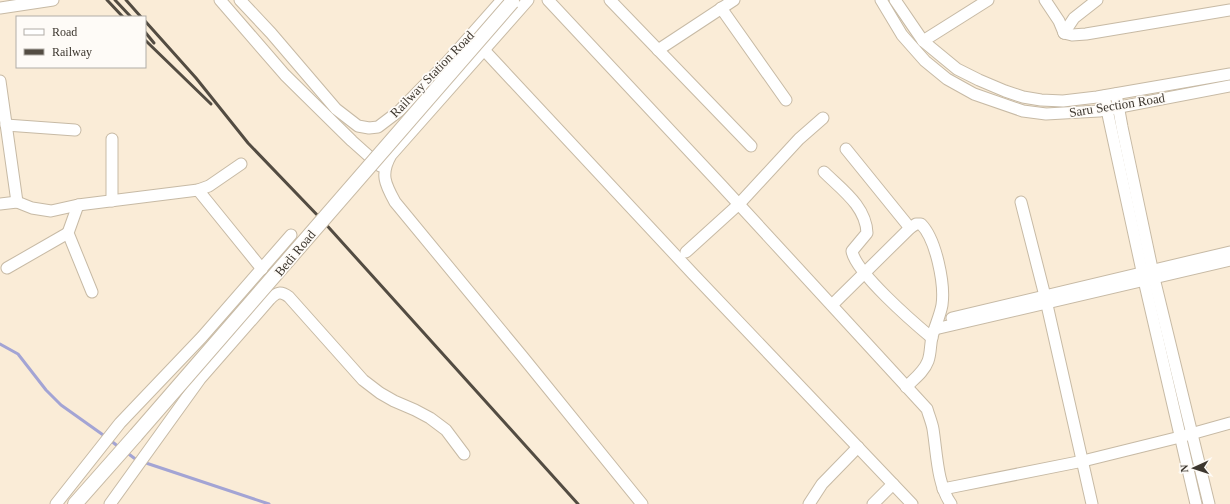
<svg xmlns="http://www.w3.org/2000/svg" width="1230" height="504" font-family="'Times New Roman',serif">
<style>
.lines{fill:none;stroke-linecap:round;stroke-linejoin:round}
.stream{stroke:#a3a4d4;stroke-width:3}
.minor-casing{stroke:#c7baa5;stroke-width:13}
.major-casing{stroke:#c7baa5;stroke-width:16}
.minor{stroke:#fff;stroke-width:11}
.major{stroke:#fff;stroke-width:14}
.rail{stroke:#534c42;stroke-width:3}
.major-bridge-casing{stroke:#c7baa5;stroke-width:16;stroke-linecap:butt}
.major-bridge{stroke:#fff;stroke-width:14}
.labels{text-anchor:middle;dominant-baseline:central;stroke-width:3.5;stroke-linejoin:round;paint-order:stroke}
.street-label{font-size:13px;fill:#3d372f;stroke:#fefbf7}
</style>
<rect width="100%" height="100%" fill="#faecd7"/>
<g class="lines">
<!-- stream -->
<g class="stream">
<path d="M0 344 18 354 46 390 61 405 106 437"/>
<path d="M110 440 120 448"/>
<path d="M126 452 138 461"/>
<path d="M143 462 269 504"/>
</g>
<!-- minor casing -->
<g class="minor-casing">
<g id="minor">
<path d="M220 0 285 75 352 141 380 166"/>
<path d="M240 0 271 33 336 109 358 126 369 128 378 127 399 111 448 61 502 0"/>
<path d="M528 0 391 155C380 174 385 184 395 202L522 356 642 504"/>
<path d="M548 0 722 186 927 409C929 416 932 423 933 429 937 454 937 484 951 504"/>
<path d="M610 0 751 146"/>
<path d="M881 0 902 35 925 61 947 79 974 94 1023 111 1046 114 1099 111 1230 86"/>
<path d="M895 0 923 41 957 69 979 80 1005 91 1023 97 1041 100 1063 101 1097 97 1230 74"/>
<path d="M1045 0 1059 21 1064 33"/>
<path d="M0 8 53 0"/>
<path d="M721 8 786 100"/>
<path d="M1064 33 1072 35 1086 34 1230 10"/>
<path d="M1064 33 1074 18 1097 0"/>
<path d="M923 41 988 0"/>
<path d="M484 50 693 274 912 504"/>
<path d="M658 50 734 0"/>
<path d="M0 81 17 202"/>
<path d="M1116 94 1122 127 1154 278 1209 504"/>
<path d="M1104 96 1144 280 1196 504"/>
<path d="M6 125 75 130"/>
<path d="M112 139V201"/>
<path d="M846 149 910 228"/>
<path d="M824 172C841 189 866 206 867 233L852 251C855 272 914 323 932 338"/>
<path d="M198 190 262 269"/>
<path d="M1021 202 1045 296 1092 504"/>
<path d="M0 204 17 202 32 208 51 211 78 205 198 190 209 186 241 164"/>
<path d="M78 205 68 233 92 292"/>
<path d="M686 252 739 204 799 139 823 118"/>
<path d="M7 268 68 233"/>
<path d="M832 305 910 228 916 224H921C936 239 945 284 942 305 940 316 935 326 932 337 930 345 931 353 928 361 924 372 914 379 906 387"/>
<path d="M952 318 1230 252"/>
<path d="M935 329 1230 260"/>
<path d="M943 489 1083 461 1180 437 1230 423"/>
<path d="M56 504 120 423 202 337 291 235"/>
<path d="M110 504 200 379 270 299C277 292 281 291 289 297L363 380 380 393 394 401 415 410 430 418 446 430 464 454"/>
<path d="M809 504 822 484 858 447"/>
<path d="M873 504 893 484"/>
</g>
</g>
<!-- major casing -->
<g class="major-casing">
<path id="major" d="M75 504 136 435"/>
</g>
<!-- minor -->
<use href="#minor" class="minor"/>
<!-- major -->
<use href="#major" class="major"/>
<!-- rail -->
<g class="rail">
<path d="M107 0 123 17"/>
<path d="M115 0 131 17"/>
<path d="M126 0 141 17"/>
<path d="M145 21 196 78 248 143 322 220 578 504"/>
<path d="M145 32 154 43"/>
<path d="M145 40 211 104"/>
</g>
<!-- major-bridge casing -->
<g class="major-bridge-casing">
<path id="major-bridge" d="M136 435 512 2"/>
</g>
<!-- major-bridge -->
<use href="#major-bridge" class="major-bridge"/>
</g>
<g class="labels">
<!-- street labels -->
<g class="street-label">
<text transform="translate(432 74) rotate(-46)">Railway Station Road</text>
<text transform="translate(1117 105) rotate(-9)">Saru Section Road</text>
<text transform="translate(295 253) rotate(-50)">Bedi Road</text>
</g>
</g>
<!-- legend -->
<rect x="16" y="16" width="130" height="52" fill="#fefbf7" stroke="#b1ada7"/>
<rect x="24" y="29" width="20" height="6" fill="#ffffff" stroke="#b1ada7"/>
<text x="52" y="36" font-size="12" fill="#3d372f">Road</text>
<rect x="24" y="49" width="20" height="6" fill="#534c42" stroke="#b1ada7"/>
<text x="52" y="56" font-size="12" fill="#3d372f">Railway</text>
<!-- north arrow -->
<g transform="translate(1194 468) rotate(267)" stroke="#fefbf7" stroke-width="3" paint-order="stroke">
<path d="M0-3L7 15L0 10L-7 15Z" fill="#3d372f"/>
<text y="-6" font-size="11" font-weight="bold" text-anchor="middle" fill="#3d372f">N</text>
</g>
</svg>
